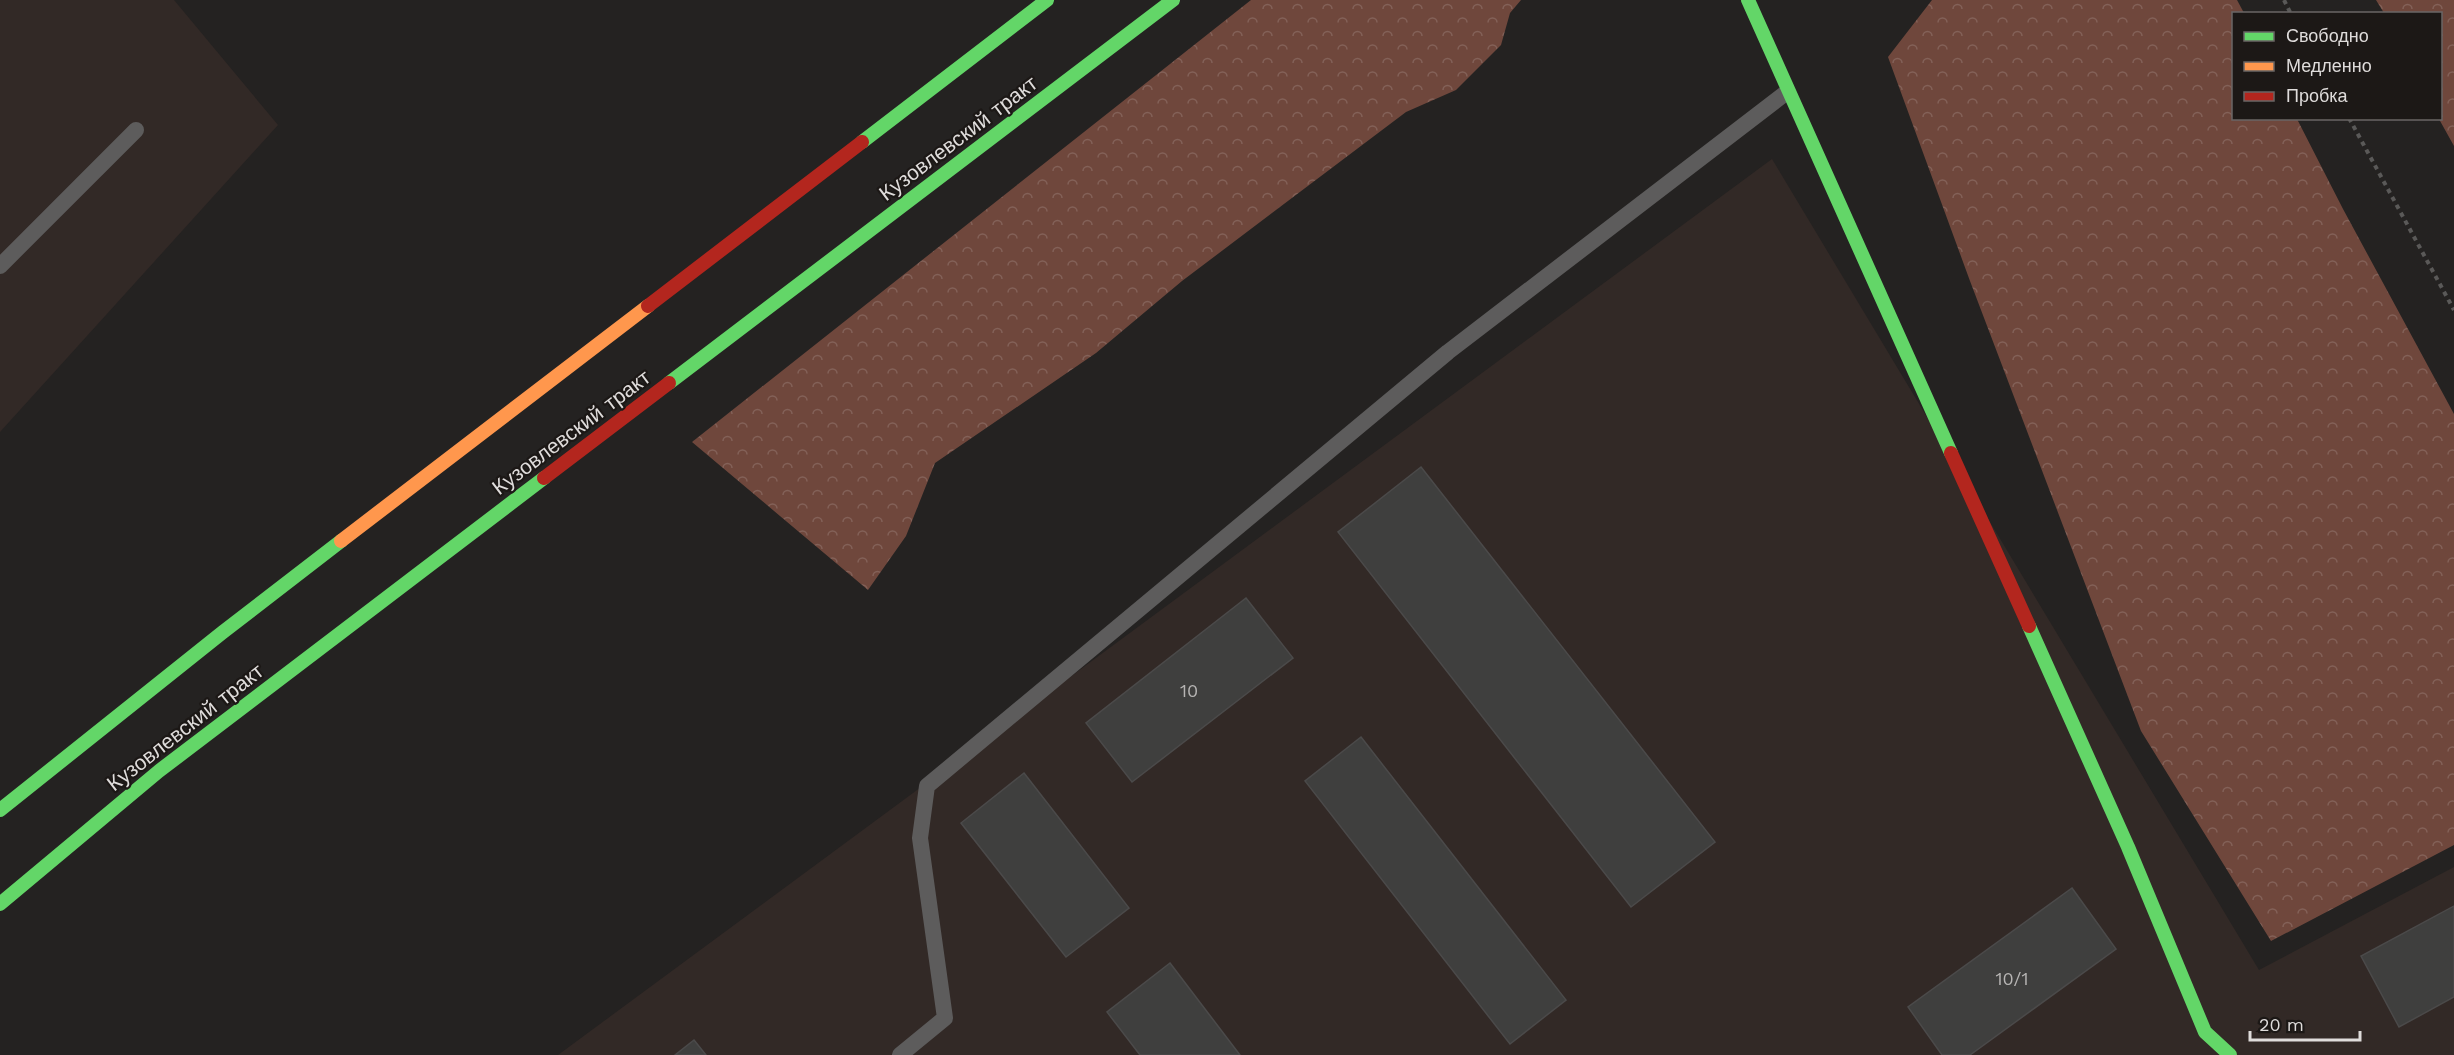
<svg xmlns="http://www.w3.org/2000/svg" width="2454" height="1055" font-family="'Work Sans',sans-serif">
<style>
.built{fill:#322926}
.forest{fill:url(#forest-crowns)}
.building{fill:#3f3f3e;stroke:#4b4a4a;stroke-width:1.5}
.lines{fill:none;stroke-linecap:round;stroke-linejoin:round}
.path{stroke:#5a5958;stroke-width:4;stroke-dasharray:4.5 4.5;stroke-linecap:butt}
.lane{stroke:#5d5c5c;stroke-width:16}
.fast{stroke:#63d668;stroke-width:14}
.slow{stroke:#ff974d;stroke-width:14}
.jam{stroke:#b3261e;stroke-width:14}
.labels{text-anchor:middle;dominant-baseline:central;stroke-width:4.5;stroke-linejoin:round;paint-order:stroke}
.number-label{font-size:18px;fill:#b7b5b4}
.street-label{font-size:21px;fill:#dfdcdb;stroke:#1c1816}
</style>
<defs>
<pattern id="forest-crowns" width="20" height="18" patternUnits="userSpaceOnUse" patternTransform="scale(1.5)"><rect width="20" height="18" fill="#6f473c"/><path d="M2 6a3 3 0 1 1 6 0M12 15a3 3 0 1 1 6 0" fill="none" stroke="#836158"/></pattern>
</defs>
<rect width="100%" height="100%" fill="#242221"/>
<!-- built -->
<g class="built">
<path d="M0 0H174L278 125 0 432Z"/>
<path d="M1772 159 2259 970 2454 867V1055H558Z"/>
</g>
<!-- forest -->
<g class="forest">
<path d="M1251 0H1521L1510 13 1501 45 1456 90 1406 112 1182 281 1096 353 935 463 906 536 868 590 692 442Z"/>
<path d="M1932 0H2237L2244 13 2234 14V118L2297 119 2343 209 2454 414V845L2271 941 2141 731 1970 281 1888 57Z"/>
<path d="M2376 0H2454V146L2439 119 2440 14 2384 13Z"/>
</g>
<!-- building -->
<g class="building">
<path d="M1421 467 1715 842 1631 907 1338 532Z"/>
<path d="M1246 598 1293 658 1132 782 1086 723Z"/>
<path d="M1361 737 1566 1000 1510 1044 1305 781Z"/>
<path d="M1024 773 1129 908 1066 957 961 823Z"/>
<path d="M2072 888 2116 949 1970 1055H1942L1908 1007Z"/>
<path d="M2454 906V997L2399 1027 2361 956Z"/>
<path d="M1170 963 1240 1055H1140L1107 1012Z"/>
<path d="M694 1040 706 1055H675Z"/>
</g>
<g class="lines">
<!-- path -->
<g class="path">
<path d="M2284 0 2291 14"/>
<path d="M2349 118 2454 310"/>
</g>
<!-- lane -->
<g class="lane">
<path d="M0 266 136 130"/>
<path d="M900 1055 945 1018 920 838 927 786 1448 352 1787 92"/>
</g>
<!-- fast -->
<g class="fast">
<path d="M1748 0 1951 453"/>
<path d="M862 142 1047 0"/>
<path d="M669 383 1173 0"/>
<path d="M2029 626 2128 847 2205 1032 2230 1055"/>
<path d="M0 810 223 632 341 541"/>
<path d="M0 904 159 771 544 478"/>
</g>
<!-- slow -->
<path class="slow" d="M341 541 648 306"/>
<!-- jam -->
<g class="jam">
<path d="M648 306 862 142"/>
<path d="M1951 453 2029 626"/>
<path d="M544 478 669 383"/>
</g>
</g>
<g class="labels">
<!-- number labels -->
<g class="number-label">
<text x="1189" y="690">10</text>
<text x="2012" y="978">10/1</text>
</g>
<!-- street labels -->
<g class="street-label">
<text transform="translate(958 138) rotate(-37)">Кузовлевский тракт</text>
<text transform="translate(571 432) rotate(-37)">Кузовлевский тракт</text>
<text transform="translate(185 727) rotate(-38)">Кузовлевский тракт</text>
</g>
</g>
<!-- legend -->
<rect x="2232" y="12" width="210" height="108" fill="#1c1816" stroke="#6a6665" stroke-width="1.5"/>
<rect x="2244" y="32" width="30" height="9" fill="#63d668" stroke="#6a6665" stroke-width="1.5"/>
<text x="2286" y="42" font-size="18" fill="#dfdcdb">Свободно</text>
<rect x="2244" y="62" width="30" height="9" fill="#ff974d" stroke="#6a6665" stroke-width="1.5"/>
<text x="2286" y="72" font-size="18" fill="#dfdcdb">Медленно</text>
<rect x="2244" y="92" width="30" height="9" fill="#b3261e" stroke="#6a6665" stroke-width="1.5"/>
<text x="2286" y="102" font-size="18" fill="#dfdcdb">Пробка</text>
<!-- scale -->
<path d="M2250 1031v9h110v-9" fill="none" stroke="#dfdcdb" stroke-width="3"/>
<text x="2259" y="1031" font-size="18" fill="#dfdcdb" stroke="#1c1816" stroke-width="4.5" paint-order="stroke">20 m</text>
</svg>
